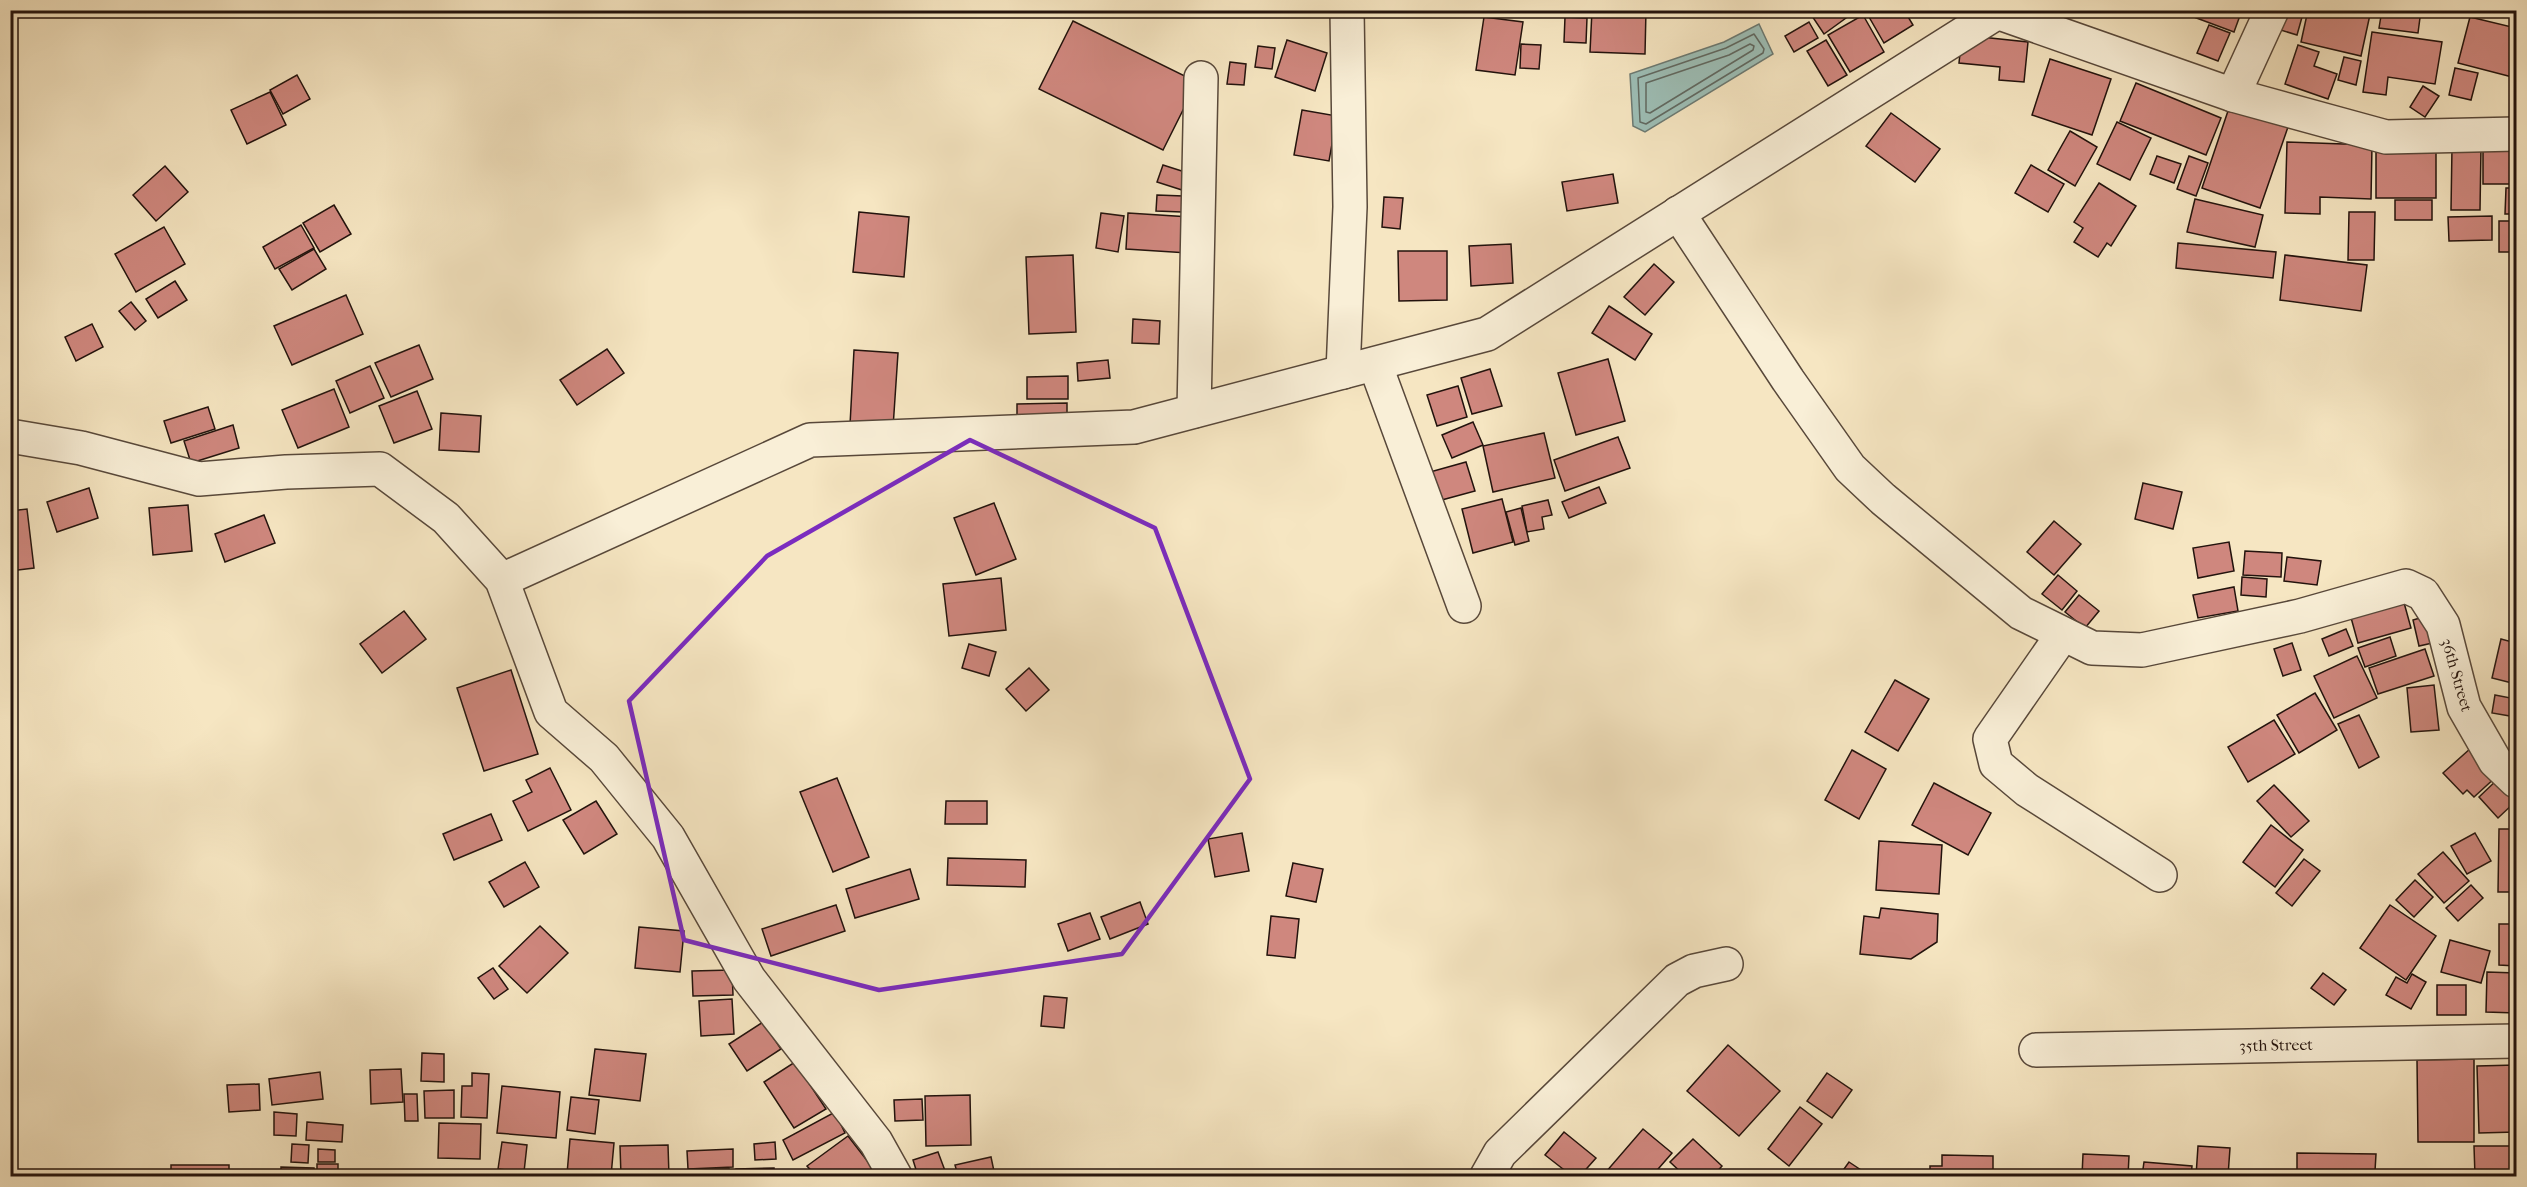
<svg xmlns="http://www.w3.org/2000/svg" width="2527" height="1187" font-family="'IM FELL French Canon',serif">
<style>
.water{fill:#9dbfb7;stroke:#6c7a73;stroke-width:1.5}
.lines{fill:none;stroke-linecap:round;stroke-linejoin:round}
.shore{stroke:#606962;stroke-width:1.5}
.building{fill:#cf877e;stroke:#23130d;stroke-width:1.5}
.minor-casing{stroke:#58483a;stroke-width:36}
.minor{stroke:#f9efd7;stroke-width:33}
.marked{fill:none;stroke:#7b2cbf;stroke-width:4.5;stroke-linejoin:round}
.labels{text-anchor:middle;dominant-baseline:central;stroke-width:4.5;stroke-linejoin:round;paint-order:stroke}
.street-label{font-size:16px;fill:#23130d;stroke:#f9efd7}
</style>
<rect width="100%" height="100%" fill="#f6e6c2"/>
<filter id="stains"><feTurbulence type="fractalNoise" baseFrequency=".00333" numOctaves="4"/><feColorMatrix values="0 0 0 0 .2 0 0 0 0 .09 0 0 0 0 .02 0 0 0 .5 -.17"/></filter>
<radialGradient id="worn" r=".72"><stop offset=".6" stop-color="#630" stop-opacity="0"/><stop offset="1" stop-color="#630" stop-opacity=".3"/></radialGradient>
<!-- water -->
<path class="water" d="M1759 24 1773 54 1645 132 1633 126 1630 74 1724 42Z"/>
<g class="lines">
<!-- shore -->
<g class="shore">
<path d="M1754 34 1764 49 1763 53 1646 124 1640 122 1638 78 1726 48Z"/>
<path d="M1750 44 1754 46 1753 50 1650 113 1646 112V83L1729 55Z"/>
</g>
</g>
<!-- building -->
<g class="building">
<path d="M1592 10H1646L1645 54 1590 52Z"/>
<path d="M1808 10H1857L1824 34Z"/>
<path d="M1865 10H1904L1913 25 1884 43Z"/>
<path d="M2175 10H2242L2234 32Z"/>
<path d="M2279 10H2304L2297 35 2274 28Z"/>
<path d="M2308 10H2371L2361 56 2301 42Z"/>
<path d="M2382 10H2421L2418 33 2379 28Z"/>
<path d="M1863 15 1884 52 1850 72 1828 35Z"/>
<path d="M1484 17 1523 22 1515 75 1476 70Z"/>
<path d="M1565 17 1587 18 1586 43 1564 42Z"/>
<path d="M2470 17 2516 28V78L2458 63Z"/>
<path d="M1073 21 1197 82 1163 150 1039 89Z"/>
<path d="M1809 22 1818 38 1794 52 1785 36Z"/>
<path d="M2209 25 2230 33 2218 61 2197 53Z"/>
<path d="M2372 32 2442 42 2435 84 2388 77 2386 95 2363 92Z"/>
<path d="M1962 35 2028 42 2024 82 1999 80 2000 67 1959 63Z"/>
<path d="M1287 40 1327 53 1315 91 1275 77Z"/>
<path d="M1826 40 1847 75 1828 86 1807 51Z"/>
<path d="M1521 44 1541 45 1539 69 1520 68Z"/>
<path d="M2298 45 2319 52 2314 66 2337 74 2328 99 2285 84Z"/>
<path d="M1258 46 1275 48 1272 69 1255 67Z"/>
<path d="M2344 57 2361 61 2356 85 2338 80Z"/>
<path d="M2050 59 2111 79 2092 135 2032 115Z"/>
<path d="M1230 62 1246 64 1244 85 1227 84Z"/>
<path d="M2455 68 2478 73 2471 100 2449 95Z"/>
<path d="M297 75 310 99 283 114 270 90Z"/>
<path d="M2136 83 2221 118 2206 155 2120 121Z"/>
<path d="M2423 86 2439 96 2425 117 2410 107Z"/>
<path d="M270 92 286 125 247 144 231 110Z"/>
<path d="M2229 108 2288 127 2260 208 2202 188Z"/>
<path d="M1302 110 1337 116 1329 161 1294 155Z"/>
<path d="M1891 113 1940 149 1915 182 1866 146Z"/>
<path d="M2117 122 2151 138 2130 180 2097 164Z"/>
<path d="M2070 131 2097 147 2075 186 2048 170Z"/>
<path d="M2287 142 2372 145 2371 199 2320 197V214L2285 213Z"/>
<rect x="2483" y="143" width="33" height="41"/>
<rect x="2376" y="144" width="60" height="54"/>
<path d="M2452 147H2481L2480 210H2451Z"/>
<path d="M2157 156 2181 164 2174 183 2150 174Z"/>
<path d="M2189 156 2208 163 2196 196 2177 189Z"/>
<path d="M1163 165 1188 173 1182 190 1157 182Z"/>
<path d="M2031 165 2064 184 2048 212 2015 193Z"/>
<path d="M165 166 188 192 156 221 133 195Z"/>
<path d="M1613 174 1618 203 1567 211 1562 182Z"/>
<path d="M2099 183 2136 206 2111 246 2107 243 2098 257 2074 242 2083 228 2074 222Z"/>
<path d="M2506 188H2516V214H2505Z"/>
<path d="M1157 195 1183 196 1182 212 1156 211Z"/>
<path d="M1384 197 1403 198 1400 229 1382 227Z"/>
<path d="M2195 199 2263 215 2255 247 2187 232Z"/>
<rect x="2395" y="200" width="37" height="20"/>
<path d="M334 205 351 234 320 252 303 223Z"/>
<path d="M859 212 909 217 904 277 853 272Z"/>
<path d="M2349 212H2375L2374 260H2348Z"/>
<path d="M1101 213 1124 216 1118 252 1096 248Z"/>
<path d="M1128 213 1190 217 1188 253 1126 249Z"/>
<path d="M2492 216V240L2449 241 2448 217Z"/>
<rect x="2499" y="221" width="17" height="31"/>
<path d="M301 225 314 248 275 269 263 247Z"/>
<path d="M164 227 185 264 136 292 115 254Z"/>
<path d="M2178 243 2276 252 2273 278 2176 268Z"/>
<path d="M1511 244 1513 283 1471 286 1469 246Z"/>
<path d="M314 249 326 269 292 290 279 269Z"/>
<path d="M1398 251H1447V300L1399 301Z"/>
<path d="M1073 255 1076 332 1029 334 1026 257Z"/>
<path d="M2285 255 2367 265 2361 311 2280 300Z"/>
<path d="M1654 264 1674 282 1645 315 1624 297Z"/>
<path d="M175 281 187 300 158 318 146 299Z"/>
<path d="M346 295 363 334 292 365 274 326Z"/>
<path d="M131 302 146 321 135 330 119 311Z"/>
<path d="M1609 306 1652 334 1635 360 1592 333Z"/>
<path d="M1133 319 1160 321 1159 344 1132 343Z"/>
<path d="M92 324 103 347 76 361 65 337Z"/>
<path d="M419 345 433 379 391 397 375 363Z"/>
<path d="M607 349 624 373 577 405 560 380Z"/>
<path d="M854 350 898 353 893 428 850 425Z"/>
<path d="M1608 359 1625 421 1576 435 1558 373Z"/>
<path d="M1108 360 1110 378 1078 381 1077 363Z"/>
<path d="M370 366 384 398 350 413 336 381Z"/>
<path d="M1490 369 1502 406 1472 414 1461 378Z"/>
<path d="M1068 376V399H1027V377Z"/>
<path d="M1458 386 1467 417 1437 426 1427 395Z"/>
<path d="M334 389 349 427 298 448 282 410Z"/>
<path d="M417 391 432 429 394 443 379 406Z"/>
<path d="M1067 403V427L1017 428V404Z"/>
<path d="M208 407 215 429 171 443 164 421Z"/>
<path d="M441 413 481 416 479 452 439 450Z"/>
<path d="M1473 422 1483 445 1452 458 1442 435Z"/>
<path d="M233 425 239 448 191 463 184 441Z"/>
<path d="M1544 433 1555 478 1493 492 1483 446Z"/>
<path d="M1618 437 1630 468 1565 491 1554 460Z"/>
<path d="M1466 462 1475 491 1438 501 1430 472Z"/>
<path d="M2143 483 2182 492 2173 529 2135 519Z"/>
<path d="M1599 487 1606 503 1569 518 1562 502Z"/>
<path d="M89 488 98 518 57 532 47 502Z"/>
<path d="M1502 499 1513 542 1473 553 1462 509Z"/>
<path d="M1548 500 1552 515 1542 517 1544 529 1527 532 1522 506Z"/>
<path d="M994 503 1016 559 976 575 954 518Z"/>
<path d="M188 505 192 551 153 555 149 508Z"/>
<path d="M1521 508 1529 541 1515 545 1506 512Z"/>
<path d="M27 509 34 568 10 571V511Z"/>
<path d="M264 515 275 543 225 562 215 534Z"/>
<path d="M2054 521 2081 544 2054 575 2027 552Z"/>
<path d="M2229 542 2234 571 2198 578 2193 548Z"/>
<path d="M2245 551 2282 553 2281 577 2243 575Z"/>
<path d="M2287 557 2321 561 2317 585 2284 581Z"/>
<path d="M2058 575 2077 591 2062 610 2042 594Z"/>
<path d="M2242 577 2267 579 2266 597 2241 595Z"/>
<path d="M1001 578 1006 630 949 636 943 584Z"/>
<path d="M2234 587 2238 611 2198 618 2193 595Z"/>
<path d="M2079 595 2099 611 2085 628 2065 612Z"/>
<path d="M2403 599 2411 628 2358 643 2350 614Z"/>
<path d="M404 611 426 639 382 673 360 644Z"/>
<path d="M2430 615 2437 642 2419 646 2413 620Z"/>
<path d="M2346 629 2353 646 2329 656 2322 639Z"/>
<path d="M2390 637 2396 656 2365 667 2358 648Z"/>
<path d="M2501 639 2516 643V684L2492 678Z"/>
<path d="M2292 643 2301 670 2283 676 2274 649Z"/>
<path d="M969 644 996 652 989 676 962 668Z"/>
<path d="M2425 649 2434 676 2378 694 2369 668Z"/>
<path d="M2357 656 2377 698 2334 718 2314 676Z"/>
<path d="M1029 668 1049 690 1026 711 1006 689Z"/>
<path d="M511 670 538 754 484 771 457 688Z"/>
<path d="M1895 680 1929 699 1898 751 1865 732Z"/>
<path d="M2434 685 2439 730 2411 732 2407 688Z"/>
<path d="M2315 693 2337 730 2299 753 2277 715Z"/>
<path d="M2495 695 2516 699V717L2492 713Z"/>
<path d="M2359 715 2379 757 2359 768 2338 724Z"/>
<path d="M2274 720 2295 754 2248 782 2228 747Z"/>
<path d="M2471 748 2497 776 2474 797 2467 790 2463 794 2443 773Z"/>
<path d="M1852 750 1886 769 1859 819 1825 800Z"/>
<path d="M550 768 571 810 528 831 513 801 532 792 526 780Z"/>
<path d="M837 778 869 857 833 872 800 792Z"/>
<path d="M2499 778 2516 797V801L2498 818 2479 797Z"/>
<path d="M1934 783 1991 813 1968 855 1912 825Z"/>
<path d="M2274 785 2309 821 2291 837 2257 801Z"/>
<path d="M596 801 617 834 584 854 563 820Z"/>
<path d="M946 801H987V824H945Z"/>
<path d="M491 814 502 840 454 860 443 834Z"/>
<path d="M2271 825 2303 850 2275 887 2243 862Z"/>
<path d="M2499 829H2516V892H2498Z"/>
<path d="M1242 833 1249 871 1215 877 1208 839Z"/>
<path d="M2475 833 2491 861 2467 874 2451 846Z"/>
<path d="M1879 841 1942 845 1939 894 1876 890Z"/>
<path d="M2443 852 2469 881 2444 903 2418 874Z"/>
<path d="M948 858 1026 860 1025 887 947 885Z"/>
<path d="M2304 859 2320 871 2292 906 2276 893Z"/>
<path d="M525 862 539 887 504 907 489 882Z"/>
<path d="M1293 863 1323 869 1316 902 1286 896Z"/>
<path d="M910 869 919 899 855 918 846 889Z"/>
<path d="M2415 880 2433 897 2414 917 2396 900Z"/>
<path d="M2471 885 2483 898 2458 921 2446 908Z"/>
<path d="M1140 902 1148 924 1110 939 1101 917Z"/>
<path d="M836 905 845 931 771 956 762 929Z"/>
<path d="M2390 905 2436 936 2406 980 2360 948Z"/>
<path d="M1881 908 1938 914 1937 942 1911 959 1860 954 1864 916 1879 918Z"/>
<path d="M1090 913 1100 939 1068 951 1058 924Z"/>
<path d="M1271 916 1299 919 1295 958 1267 955Z"/>
<path d="M2499 924H2516V966L2499 965Z"/>
<path d="M540 926 568 953 527 993 499 966Z"/>
<path d="M639 927 684 931 680 972 635 968Z"/>
<path d="M2450 940 2490 951 2481 983 2441 972Z"/>
<path d="M493 968 508 989 494 999 478 978Z"/>
<path d="M732 970 733 995 693 996 692 971Z"/>
<path d="M2487 972 2516 973V1013L2486 1012Z"/>
<path d="M2323 973 2346 990 2334 1005 2311 988Z"/>
<path d="M2412 974 2426 982 2411 1009 2386 995 2396 977 2407 983Z"/>
<rect x="2437" y="985" width="29" height="30"/>
<path d="M1044 996 1067 998 1064 1028 1041 1026Z"/>
<path d="M732 999 734 1034 701 1036 699 1001Z"/>
<path d="M763 1022 781 1049 747 1071 729 1044Z"/>
<path d="M1728 1045 1780 1091 1739 1136 1687 1091Z"/>
<path d="M595 1049 646 1054 640 1101 589 1095Z"/>
<path d="M422 1053 444 1054V1082L421 1081Z"/>
<path d="M2474 1059V1142H2418L2417 1060Z"/>
<path d="M795 1062 826 1109 794 1128 764 1082Z"/>
<path d="M2516 1065V1132L2479 1133 2477 1066Z"/>
<path d="M401 1069 403 1102 371 1104 370 1070Z"/>
<path d="M320 1072 323 1099 272 1105 269 1079Z"/>
<path d="M472 1073 489 1074 487 1118 461 1117 462 1086H472Z"/>
<path d="M1827 1073 1852 1090 1832 1118 1807 1101Z"/>
<path d="M259 1084 260 1110 229 1112 227 1085Z"/>
<path d="M502 1086 560 1092 556 1138 497 1133Z"/>
<path d="M454 1090V1118H425L424 1091Z"/>
<path d="M404 1094H417L418 1121H405Z"/>
<path d="M970 1095 971 1145 926 1146 925 1096Z"/>
<path d="M571 1097 599 1100 595 1134 567 1130Z"/>
<path d="M922 1099 923 1120 895 1121 894 1100Z"/>
<path d="M1800 1107 1822 1124 1789 1166 1768 1149Z"/>
<path d="M274 1112 297 1114 296 1136 274 1135Z"/>
<path d="M835 1112 845 1133 793 1160 783 1140Z"/>
<path d="M307 1122 343 1125 342 1142 306 1140Z"/>
<path d="M439 1123 481 1124 480 1159 438 1158Z"/>
<path d="M1643 1129 1672 1153 1652 1176H1610L1605 1173Z"/>
<path d="M1564 1132 1596 1158 1580 1176H1572L1545 1155Z"/>
<path d="M848 1136 879 1176H816L807 1166Z"/>
<path d="M570 1139 614 1143 611 1176 567 1174Z"/>
<path d="M1693 1139 1722 1166 1713 1176H1685L1670 1162Z"/>
<path d="M502 1142 527 1145 524 1172 498 1169Z"/>
<path d="M775 1142 776 1159 755 1160 754 1144Z"/>
<path d="M292 1144 309 1145 308 1163 291 1162Z"/>
<path d="M668 1145 669 1176H621L620 1146Z"/>
<path d="M2198 1146 2230 1148 2228 1176H2196Z"/>
<path d="M2474 1146H2516V1176H2475Z"/>
<path d="M318 1149 335 1150V1162H318Z"/>
<path d="M733 1149V1167L688 1169 687 1151Z"/>
<path d="M938 1152 947 1176H918L913 1160Z"/>
<path d="M2297 1153 2376 1154 2375 1171H2359V1176H2297Z"/>
<path d="M2083 1154 2129 1156 2128 1176H2082Z"/>
<path d="M1942 1155 1993 1156V1176H1930V1166H1942Z"/>
<path d="M991 1157 995 1176H958L955 1165Z"/>
<path d="M1849 1162 1870 1176H1839Z"/>
<path d="M2144 1162 2192 1166 2191 1176H2142Z"/>
<rect x="317" y="1164" width="21" height="12"/>
<rect x="171" y="1165" width="58" height="11"/>
<path d="M281 1167 314 1168V1176H281Z"/>
<path d="M774 1168V1176H737L736 1169Z"/>
<path d="M729 1169V1176H679V1170Z"/>
<path d="M2002 1171H2042L2041 1176H2002Z"/>
<rect x="781" y="1172" width="26" height="4"/>
<path d="M2368 1173 2412 1175V1176H2368Z"/>
</g>
<g class="lines">
<!-- minor casing -->
<g class="minor-casing">
<g id="minor">
<path d="M1991 10 2233 95 2386 137 2516 134"/>
<path d="M2233 95 2272 10"/>
<path d="M1678 213 1788 380 1850 468 1883 499 2021 613 2092 648 2142 650 2300 616 2406 586 2423 594 2443 625 2464 707 2495 761 2516 781"/>
<path d="M1375 364 1464 606"/>
<path d="M1343 372 1350 207 1347 10"/>
<path d="M1194 411 1201 78"/>
<path d="M10 436 81 448 199 479 286 472 380 469 446 518 502 580 551 712 604 758 668 837 749 979 876 1142 895 1176"/>
<path d="M502 580 810 440 1134 427 1487 334 1996 13"/>
<path d="M2063 634 1990 739 1996 764 2027 790 2160 875"/>
<path d="M2036 1050 2516 1041"/>
<path d="M1487 1176 1500 1153 1677 980 1694 971 1726 964"/>
</g>
</g>
<!-- minor -->
<use href="#minor" class="minor"/>
</g>
<!-- marked area -->
<path class="marked" d="M970 440 1155 528 1250 779 1122 954 879 990 684 940 629 701 767 556Z"/>
<g class="labels">
<!-- street labels -->
<g class="street-label">
<text transform="translate(2457 675) rotate(74)">36th Street</text>
<text transform="translate(2276 1045) rotate(-1)">35th Street</text>
</g>
</g>
<!-- margin -->
<rect width="2527" height="1187" fill="none" stroke="#f6e6c2" stroke-width="36"/>
<rect x="12" y="12" width="2503" height="1163" fill="none" stroke="#23130d" stroke-width="3"/>
<rect x="18" y="18" width="2491" height="1151" fill="none" stroke="#23130d" stroke-width="1.5"/>
<rect width="100%" height="100%" filter="url(#stains)"/>
<rect width="100%" height="100%" fill="url(#worn)"/>
</svg>
